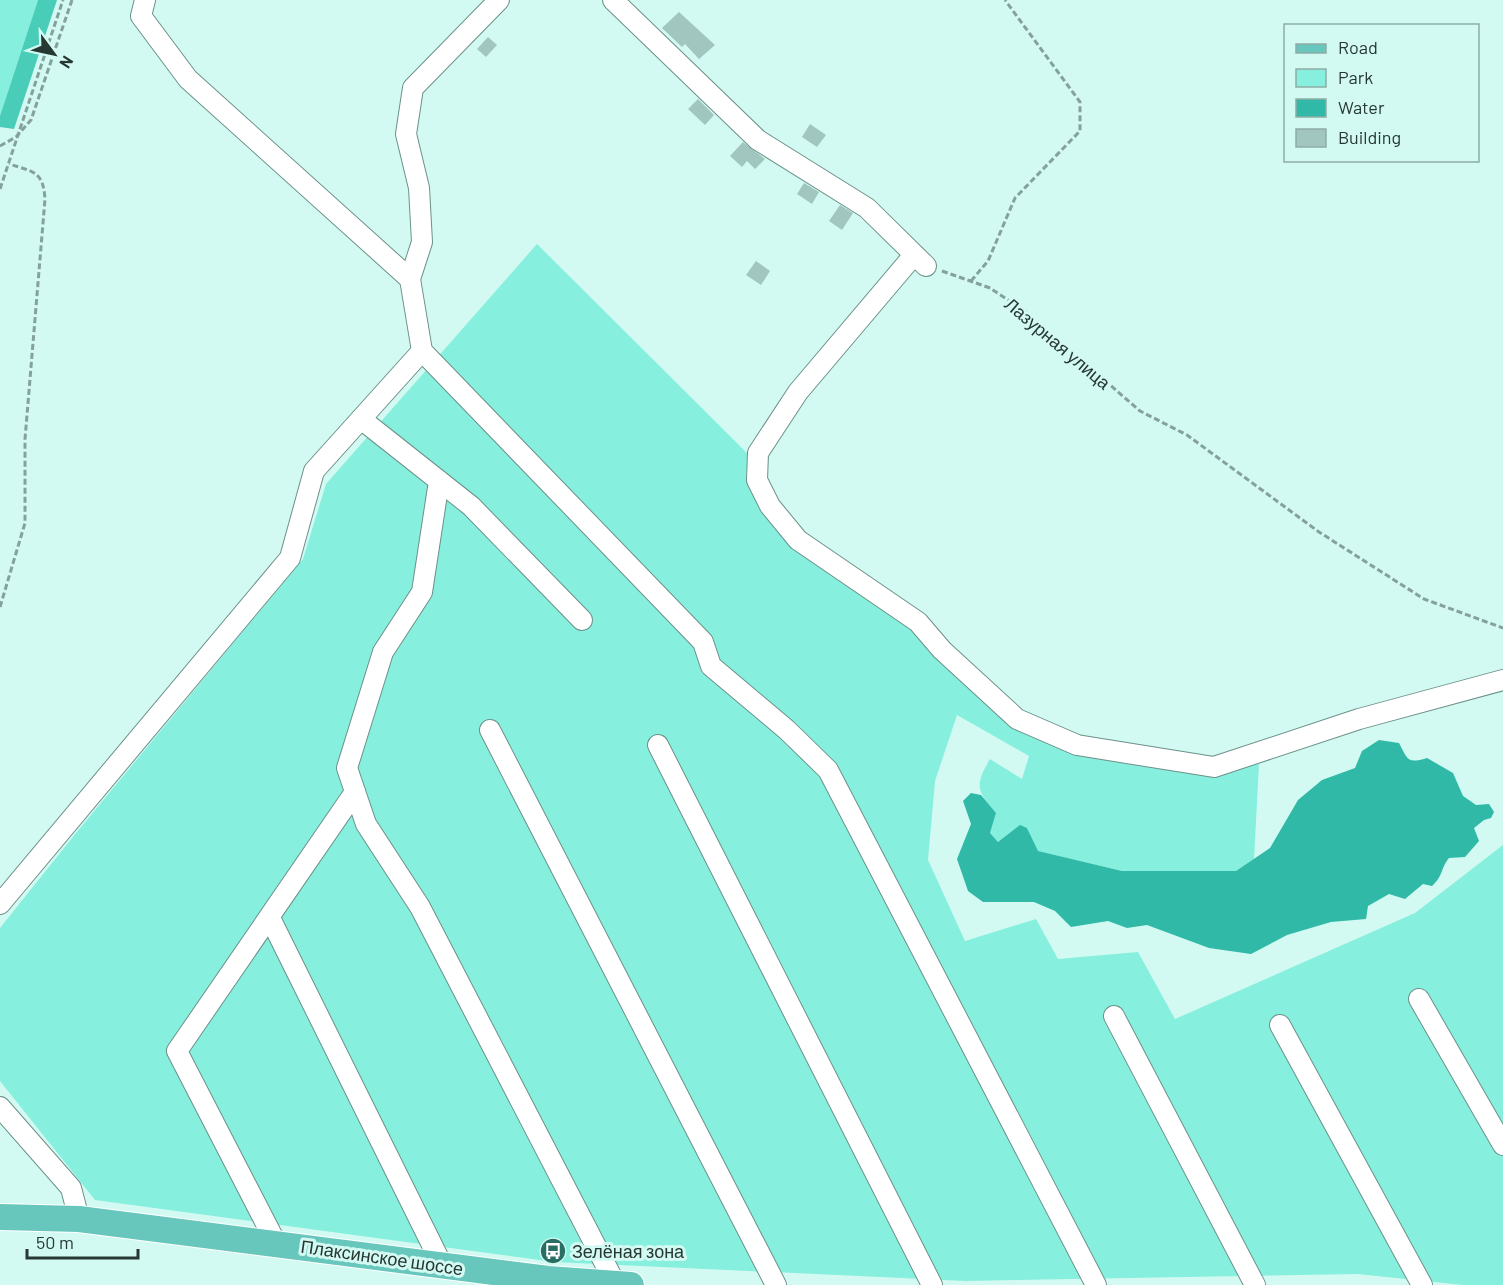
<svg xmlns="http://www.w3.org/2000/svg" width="1503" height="1285" font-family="Barlow,sans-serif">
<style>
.green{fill:#87efdd}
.forest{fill:#49ccb8}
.water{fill:#30b9a7}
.building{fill:#a0c6bf}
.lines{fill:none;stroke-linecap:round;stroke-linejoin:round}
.minor-casing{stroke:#6c918a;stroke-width:22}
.major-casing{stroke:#fff;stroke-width:28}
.path{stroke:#84a19b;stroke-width:3;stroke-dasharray:6 3;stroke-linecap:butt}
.minor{stroke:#fff;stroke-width:20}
.major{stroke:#68c7bc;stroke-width:26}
.labels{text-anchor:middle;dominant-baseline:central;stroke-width:6;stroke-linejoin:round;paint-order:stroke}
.street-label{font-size:18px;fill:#273734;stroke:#d2faf2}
.poi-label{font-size:18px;fill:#273734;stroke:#d2faf2;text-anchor:start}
</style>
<rect width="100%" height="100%" fill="#d2faf2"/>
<!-- green -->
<g class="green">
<path d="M0 0H38L0 116Z"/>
<path d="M537 244 749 455 746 474 764 507 901 617 1028 730 1129 764H1164L1212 773 1259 764 1254 859 1236 871H1122L1037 851 1027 828 998 842 990 833 996 813C977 791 974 786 990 759L1022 779 1029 756 957 715 935 781 928 860 965 941 1036 919 1058 959 1138 952 1175 1019 1415 913 1503 845V1285H1463L1357 1274 966 1281 555 1262 95 1200 0 1081V928L76 833 303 559 326 484Z"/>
</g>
<!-- forest -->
<path class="forest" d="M38 0H57L14 129 0 127V116Z"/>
<!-- water -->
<path class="water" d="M1379 740 1399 743C1408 760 1407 764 1427 758L1453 773 1463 796 1476 805 1489 804 1494 812 1491 818 1484 820 1474 828 1479 841 1465 857 1449 858C1440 869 1444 875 1432 886L1423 884 1405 899 1389 894 1368 906 1366 919 1331 922 1287 935 1251 954 1209 948 1147 925 1127 928 1108 921 1071 927 1055 911 1034 902H983L968 891 957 859 971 824 963 801 971 793 981 795 996 813 990 833 998 842 1020 825 1027 828 1038 851 1122 871H1236L1270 848 1298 800 1322 780 1355 768 1362 751Z"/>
<!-- building -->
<g class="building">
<path d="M679 12 715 45 699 59 685 44 682 47 662 28Z"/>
<path d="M488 37 497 45 486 57 477 49Z"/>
<path d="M698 99 714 115 705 125 688 109Z"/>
<path d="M810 124 826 135 817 147 802 137Z"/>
<path d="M743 142 765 159 755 169 747 161 742 167 730 156Z"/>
<path d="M804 183 819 192 812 204 797 194Z"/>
<path d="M840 205 853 213 842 230 829 221Z"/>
<path d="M756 261 770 271 761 285 746 275Z"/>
</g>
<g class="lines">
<!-- minor casing -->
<g class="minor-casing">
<g id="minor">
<path d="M145 0 141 16 188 79 410 279"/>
<path d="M499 0 413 88 406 134 419 188 422 242 410 279 422 351 703 642 711 666 787 730 828 770 1096 1285"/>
<path d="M613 0 758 140 867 208 926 266"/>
<path d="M914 255 798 392 758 453 757 480 770 506 798 540 918 622 942 650 1017 719 1077 745 1214 767 1359 719 1503 680"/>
<path d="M361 419 471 506 582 620"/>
<path d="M439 481 422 592 383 652 347 768 366 824 420 907 616 1285"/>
<path d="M490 730 776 1285"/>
<path d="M658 745 932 1285"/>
<path d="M0 904 290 558 314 471 422 351"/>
<path d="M270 918 442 1265"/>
<path d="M1419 999 1503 1145"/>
<path d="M1114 1016 1255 1285"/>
<path d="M1280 1025 1422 1285"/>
<path d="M0 1107 71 1188 79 1219"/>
<path d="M276 1243 177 1051 355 792"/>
</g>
</g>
<!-- major casing -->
<g class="major-casing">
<path id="major" d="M0 1217 79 1219 548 1279 631 1285"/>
</g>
<!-- path -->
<g class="path">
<path d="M0 146 16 137 31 120 72 0"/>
<path d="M0 189 63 0"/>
<path d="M942 271 990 288 1026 312 1140 411 1187 435 1319 532 1424 599 1503 628"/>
<path d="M971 281 988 261 1015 198 1080 131V102L1005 0"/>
<path d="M0 607 25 523V439L45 199C43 171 34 172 9 164"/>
</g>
<!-- minor -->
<use href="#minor" class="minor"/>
<!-- major -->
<use href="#major" class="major"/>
</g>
<!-- icons -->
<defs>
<g id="bus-disc" transform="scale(1.35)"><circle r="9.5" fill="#286e63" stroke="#d2faf2"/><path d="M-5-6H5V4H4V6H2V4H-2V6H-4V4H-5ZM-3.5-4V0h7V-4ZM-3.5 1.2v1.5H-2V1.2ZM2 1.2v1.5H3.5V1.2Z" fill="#fff"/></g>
</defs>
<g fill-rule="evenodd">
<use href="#bus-disc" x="553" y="1251"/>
</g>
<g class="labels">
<!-- street labels -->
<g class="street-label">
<text transform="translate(1058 343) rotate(40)">Лазурная улица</text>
<text transform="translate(382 1257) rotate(8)">Плаксинское шоссе</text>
</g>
<!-- poi labels -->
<g class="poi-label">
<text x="572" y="1251">Зелёная зона</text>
</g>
</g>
<!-- legend -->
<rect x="1284" y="24" width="195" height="138" fill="#d2faf2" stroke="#8eaca6" stroke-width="1.5"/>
<rect x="1296" y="44" width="30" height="9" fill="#68c7bc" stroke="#8eaca6" stroke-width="1.5"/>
<text x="1338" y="54" font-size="18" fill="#273734">Road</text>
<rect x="1296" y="69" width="30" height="18" fill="#87efdd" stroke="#8eaca6" stroke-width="1.5"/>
<text x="1338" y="84" font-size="18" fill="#273734">Park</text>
<rect x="1296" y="99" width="30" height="18" fill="#30b9a7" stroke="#8eaca6" stroke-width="1.5"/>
<text x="1338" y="114" font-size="18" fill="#273734">Water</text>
<rect x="1296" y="129" width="30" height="18" fill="#a0c6bf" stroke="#8eaca6" stroke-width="1.5"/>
<text x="1338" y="144" font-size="18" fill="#273734">Building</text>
<!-- north arrow -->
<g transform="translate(54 54) rotate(123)" stroke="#d2faf2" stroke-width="4.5" paint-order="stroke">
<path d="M0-4.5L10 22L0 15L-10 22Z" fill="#273734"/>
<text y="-9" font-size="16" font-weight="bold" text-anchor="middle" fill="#273734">N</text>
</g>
<!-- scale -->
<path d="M27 1249v9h111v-9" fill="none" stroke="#273734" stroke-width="3"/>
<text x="36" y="1249" font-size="18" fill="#273734" stroke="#d2faf2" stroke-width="4.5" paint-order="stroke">50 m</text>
</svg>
